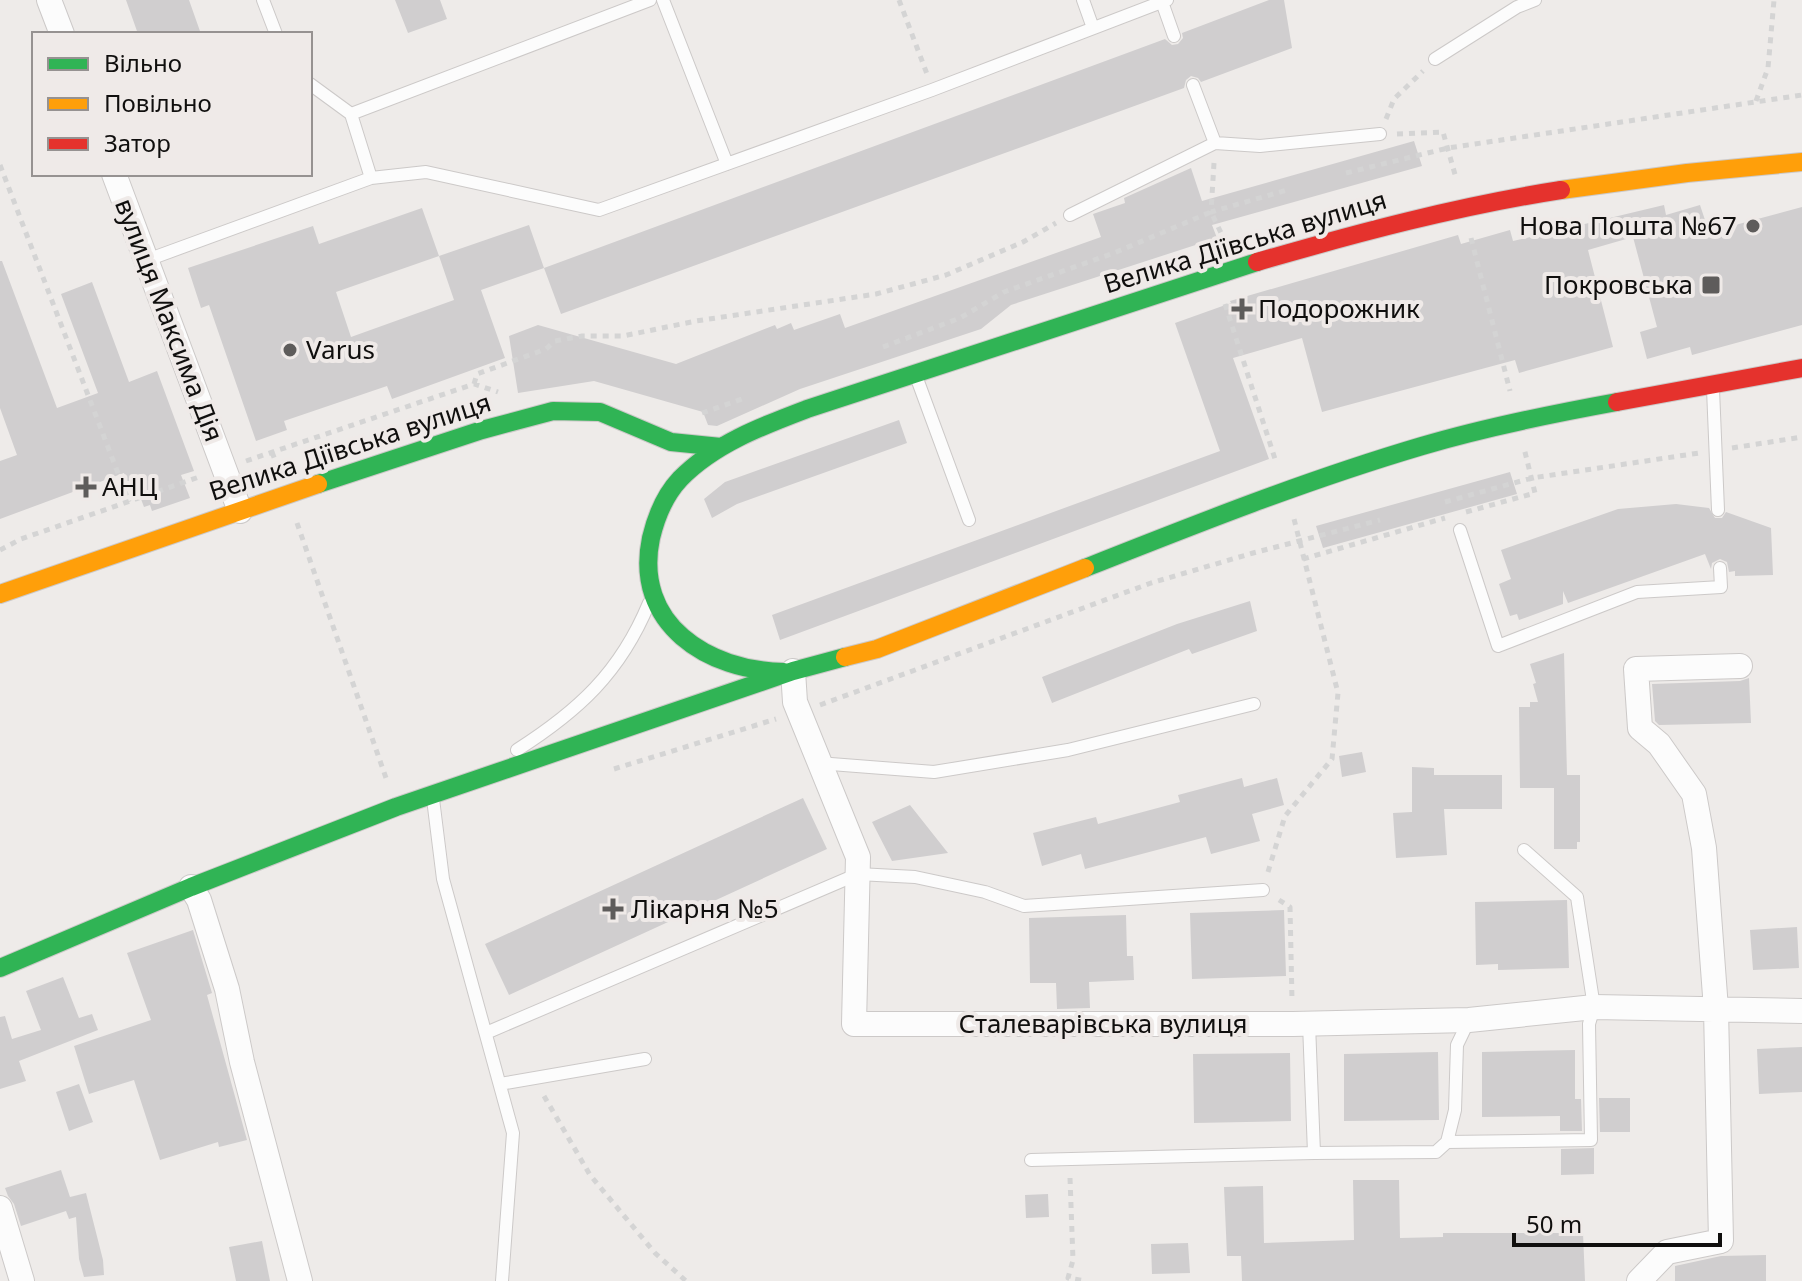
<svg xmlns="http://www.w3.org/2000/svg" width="1802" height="1281" viewBox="0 0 1802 1281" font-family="'Noto Sans',sans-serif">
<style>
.building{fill:#d0cecf;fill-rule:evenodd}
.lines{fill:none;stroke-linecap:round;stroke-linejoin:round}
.lane-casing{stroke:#ccc9c8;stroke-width:14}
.street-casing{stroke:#ccc9c8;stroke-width:26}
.fast-casing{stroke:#ccc9c8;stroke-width:20}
.slow-casing{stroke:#ccc9c8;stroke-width:20}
.jam-casing{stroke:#ccc9c8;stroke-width:20}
.path{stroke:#d4d4d4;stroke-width:5;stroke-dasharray:6 6;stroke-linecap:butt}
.lane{stroke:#fcfcfc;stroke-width:12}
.street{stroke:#fcfcfc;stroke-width:24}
.fast{stroke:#30b455;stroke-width:18}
.slow{stroke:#ff9f0a;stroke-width:18}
.jam{stroke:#e5322d;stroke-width:18}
.poi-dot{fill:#5e5c5b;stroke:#efeae8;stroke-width:3}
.labels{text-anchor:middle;stroke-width:8;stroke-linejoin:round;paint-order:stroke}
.poi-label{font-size:26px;fill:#100f0e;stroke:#efeae8;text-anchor:start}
.street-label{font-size:26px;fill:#100f0e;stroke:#efeae8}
</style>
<rect width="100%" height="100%" fill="#eeebe9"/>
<path class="building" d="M126 0H189L201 34H138Z
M395 0H440L447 19 408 33Z
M1269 0H1284L1292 48 1201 82 1198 78 1191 76 1186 80 1184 88 561 314 544 268 1165 39 1172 45 1178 44 1183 38 1182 33Z
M1414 141 1422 166 1212 225 1217 238 1011 305 981 329 800 389 717 426 708 425 703 412 594 381 518 393 509 336 538 325 676 364 775 325 777 329 791 323 794 330 840 314 845 328 1101 237 1093 214 1125 203 1124 198 1191 168 1202 201Z
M1664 205 1666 215 1700 205 1709 232 1802 207V325L1692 355 1690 347 1647 359 1640 332 1657 327 1633 237 1588 250 1613 347 1519 373 1515 360 1322 412 1302 338 1233 358 1269 459 780 640 772 615 1220 451 1175 323 1231 303 1230 301 1458 235 1461 244 1510 230 1513 241Z
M422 208 439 256 529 225 544 268 481 290 505 358 392 399 387 386 284 421 287 430 256 441 209 305 201 308 188 268 313 226 319 244ZM439 256 454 300 351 337 336 292Z
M0 261H2L57 408 98 393 61 294 92 282 129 382 157 371 194 471 181 475 190 498 152 511 150 505 144 507 138 491 131 494 124 473 0 519V461L17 455 0 408Z
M899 420 907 443 737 504 712 518 704 499 725 482Z
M1510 472 1517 494 1323 548 1316 526Z
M1676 504 1709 508 1715 518H1722L1726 512 1771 528 1773 575 1735 576V571L1729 572 1727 562 1720 559 1712 563 1711 569 1705 554 1568 603 1563 591V604L1519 620 1517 614 1510 616 1499 584 1511 579 1501 550 1618 509Z
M1250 601 1257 631 1192 654 1189 649 1052 703 1042 677 1177 624Z
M1564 653 1567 775H1580V842H1577V849H1554V788H1520L1519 707H1530V702H1538L1533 684 1536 683 1530 664Z
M1749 678 1751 723 1659 725 1655 721 1652 684 1740 681Z
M1362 752 1366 772 1342 777 1339 756Z
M1412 767 1434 768V775H1502V809H1444L1447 855 1396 858 1393 813 1412 812Z
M1242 778 1244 787 1277 778 1284 805 1252 814 1260 841 1211 854 1206 837 1085 869 1081 854 1042 866 1033 833 1096 817 1098 824 1180 802 1178 795Z
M803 798 827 849 509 995 485 944Z
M910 805 948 853 892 861 872 822Z
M1567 900 1569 968 1498 970V964L1476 965 1475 902Z
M1284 910 1286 976 1192 979 1190 913Z
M1126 915 1127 956H1133L1134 980 1089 982 1090 1008 1057 1009 1056 983H1030L1029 918Z
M1797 927 1799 968 1753 970 1750 930Z
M193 930 212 993 207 995 247 1140 219 1147 218 1142 160 1160 134 1080 89 1094 74 1046 151 1020 127 953Z
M63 977 79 1018 92 1014 98 1030 19 1061 26 1081 0 1089V1017L5 1016 12 1039 41 1030 26 991Z
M1802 1047V1092L1759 1094 1757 1049Z
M1575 1050V1099H1581L1582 1131H1560V1116L1482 1117V1052Z
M1438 1052 1439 1120 1344 1121V1054Z
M1290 1053 1291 1121 1194 1123 1193 1054Z
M79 1084 93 1122 69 1131 56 1092Z
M1599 1098H1630V1132H1600Z
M1594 1148V1174L1561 1175V1149Z
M61 1170 70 1197 86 1193 103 1260 104 1275 84 1277 79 1259 76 1217 69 1219 66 1211 21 1226 14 1204 8 1196 5 1188Z
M1353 1180H1399L1400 1238 1443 1237V1233H1583L1585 1281H1242L1241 1256H1227L1224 1187 1263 1186 1264 1243 1354 1240Z
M1048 1194 1049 1217 1026 1218 1025 1195Z
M262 1241 270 1281H236L229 1247Z
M1188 1243 1190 1273 1152 1274 1151 1244Z
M1766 1255V1281H1675V1266L1721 1256Z"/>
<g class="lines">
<defs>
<path id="lane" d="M263 0 276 34
M663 0 727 164
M1083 0 1093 28
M1162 2 1174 36
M1435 59 1517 7 1535 0
M310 84 351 114 650 0
M1193 85 1215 143 1260 146 1380 134
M351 114 371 178
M1070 215 1215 143
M147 260 371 178 426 172 599 210 932 90 1167 0
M916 376 969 520
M1713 389 1718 510
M1460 530 1498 646 1637 592 1721 587 1720 568
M517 750C578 711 620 673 649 603
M818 763 934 772 1068 750 1254 704
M433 799 443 879 513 1133 502 1281
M1309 1024 1314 1153 1436 1152 1447 1142 1591 1140 1589 1024 1594 1007 1577 897 1524 850
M486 1033 858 874 915 877 985 892 1024 906 1263 890
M500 1084 645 1059
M1447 1142 1455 1110 1457 1045 1469 1020
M1031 1160 1314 1153"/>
<path id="street" d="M49 0 62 34
M114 174 240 511
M793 671 795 702 858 857 854 1024H1293L1469 1020 1594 1007 1802 1011
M191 887 199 900 227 989 242 1062 300 1281
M0 1208 22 1281
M1639 1281 1667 1252 1721 1241 1716 1009 1704 848 1694 794 1659 744 1640 728 1636 669 1740 666"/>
<path id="fast" d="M318 484 482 430 553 411 600 412 671 442 721 447
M1085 568C1196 524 1307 480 1422 446 1486 427 1551 414 1617 402
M784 672C708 671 633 624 651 538 656 517 665 495 680 479 714 444 762 426 807 409L1257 262
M0 968 191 887 396 807 793 671 845 657"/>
<path id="slow" d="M1561 190 1687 173 1802 162
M0 594 318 484
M845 657 877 649 1085 568"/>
<path id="jam" d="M1257 262C1357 233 1458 206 1561 190
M1617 402 1802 368"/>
</defs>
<use href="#lane" class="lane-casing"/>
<use href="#street" class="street-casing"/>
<use href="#fast" class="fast-casing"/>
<use href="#slow" class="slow-casing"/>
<use href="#jam" class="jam-casing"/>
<path class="path" d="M899 0 927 74
M1756 101 1768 68 1774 0
M1386 119 1394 99 1423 71
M1397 134 1443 132 1456 178
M1214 163 1211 212 1287 190
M0 165 129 502
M1346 173 1448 148 1802 95
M1471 238 1510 391
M1225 304 1276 462
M883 347 960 318 1004 292 1114 253 1211 212 1223 237
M474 384 477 374 546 349 555 341 582 336H623L696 321 876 294 946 275 1023 242 1056 223
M702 413 742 399
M1732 448 1802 437
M272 452 278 468
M246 461 474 384 498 392
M1445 502 1532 478 1699 453
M1466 512 1535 493 1524 448
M297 523 386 778
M0 550 21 539 202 476
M1303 559 1445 518
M820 705 1151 583 1253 553 1380 520
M614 769 776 719
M1268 872 1285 816 1332 759 1338 693 1294 519
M1279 900 1290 907 1292 1000
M544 1096 590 1175 655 1253 686 1281
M1070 1178 1073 1260 1068 1278 1086 1281"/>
<use href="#lane" class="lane"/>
<use href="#street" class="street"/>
<use href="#fast" class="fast"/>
<use href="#slow" class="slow"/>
<use href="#jam" class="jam"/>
</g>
<g class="poi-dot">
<circle cx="1753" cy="226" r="8"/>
<rect x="1701" y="275" width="20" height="20" rx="4"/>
<path d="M1238 297h8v8h8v8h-8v8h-8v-8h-8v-8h8z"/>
<circle cx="290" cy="350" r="8"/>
<path d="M82 475h8v8h8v8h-8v8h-8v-8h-8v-8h8z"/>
<path d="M609 897h8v8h8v8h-8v8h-8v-8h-8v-8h8z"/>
</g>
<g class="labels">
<g class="poi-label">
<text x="1737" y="235" text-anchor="end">Нова Пошта №67</text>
<text x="1693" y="294" text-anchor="end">Покровська</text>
<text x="1258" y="318">Подорожник</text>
<text x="306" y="359">Varus</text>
<text x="102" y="496">АНЦ</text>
<text x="631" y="918">Лікарня №5</text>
</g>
<g class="street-label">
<text transform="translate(1245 242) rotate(-17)" y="9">Велика Діївська вулиця</text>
<text transform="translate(169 320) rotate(69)" y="9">вулиця Максима Дія</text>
<text transform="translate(350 447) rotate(-18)" y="9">Велика Діївська вулиця</text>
<text x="1103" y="1033">Сталеварівська вулиця</text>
</g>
</g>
<rect x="32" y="32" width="280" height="144" fill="#efeae8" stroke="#969291" stroke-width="2"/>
<rect x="48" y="58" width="40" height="12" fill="#30b455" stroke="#969291" stroke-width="2"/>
<text x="104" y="72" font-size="24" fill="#100f0e">Вільно</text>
<rect x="48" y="98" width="40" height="12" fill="#ff9f0a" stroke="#969291" stroke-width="2"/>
<text x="104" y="112" font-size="24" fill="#100f0e">Повільно</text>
<rect x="48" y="138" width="40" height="12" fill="#e5322d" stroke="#969291" stroke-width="2"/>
<text x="104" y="152" font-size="24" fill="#100f0e">Затор</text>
<path d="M1514 1233v12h206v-12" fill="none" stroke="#100f0e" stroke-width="4"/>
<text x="1526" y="1233" font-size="24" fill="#100f0e" stroke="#efeae8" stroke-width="6" paint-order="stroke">50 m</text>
</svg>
